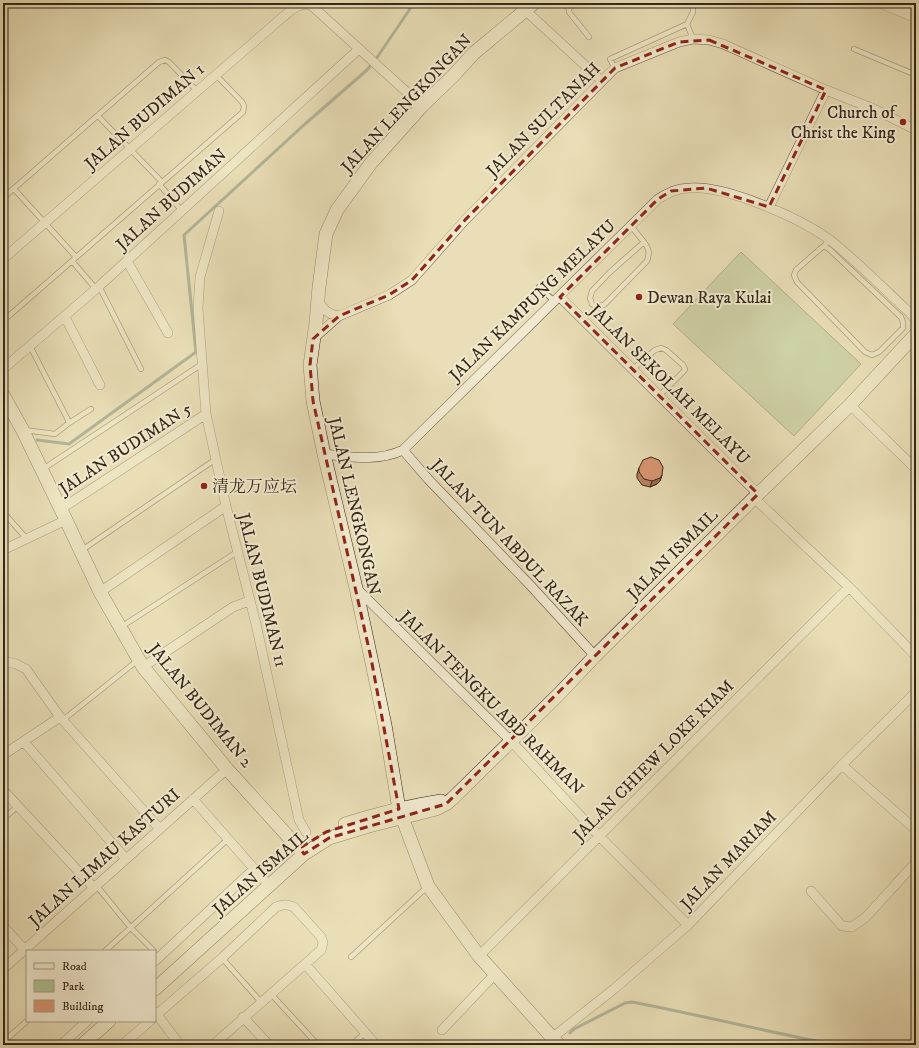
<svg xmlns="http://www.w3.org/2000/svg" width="919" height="1048" viewBox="0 0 919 1048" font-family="'IM FELL DW Pica','Noto Serif SC',serif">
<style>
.green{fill:#afc294;stroke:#727456}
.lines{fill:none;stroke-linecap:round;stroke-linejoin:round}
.stream{stroke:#708076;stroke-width:3}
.lane-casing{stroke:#625540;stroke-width:6}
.street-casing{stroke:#625540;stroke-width:10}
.secondary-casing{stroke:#352718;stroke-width:14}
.lane{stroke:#f1ead0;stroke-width:4.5}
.street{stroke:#f1ead0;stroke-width:9}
.secondary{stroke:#f1ead0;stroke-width:13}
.wall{fill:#bb8162;stroke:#352718}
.shaded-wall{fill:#986950;stroke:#352718}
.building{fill:#d99672;stroke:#352718}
.marked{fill:none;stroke:#8f2418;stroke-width:3;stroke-dasharray:8 5;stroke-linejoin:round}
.poi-dot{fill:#8f2418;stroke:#f1ead0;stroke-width:1.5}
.labels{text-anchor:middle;stroke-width:4;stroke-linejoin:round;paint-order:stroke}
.street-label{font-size:17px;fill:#352718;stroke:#f1ead0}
.poi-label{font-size:17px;fill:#352718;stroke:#f1ead0;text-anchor:start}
</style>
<rect width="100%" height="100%" fill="#e9deb7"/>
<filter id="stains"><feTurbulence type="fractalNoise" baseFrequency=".005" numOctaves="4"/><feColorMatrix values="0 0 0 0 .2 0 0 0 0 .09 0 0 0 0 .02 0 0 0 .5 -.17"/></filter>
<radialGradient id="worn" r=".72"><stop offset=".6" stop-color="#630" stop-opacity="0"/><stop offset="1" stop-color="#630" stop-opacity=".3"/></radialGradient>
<path class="green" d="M741 252 861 364 794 436 673 324Z"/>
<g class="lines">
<path class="stream" d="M37 440 69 444 196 352 184 235 305 124 367 70 376 59 414 3
M570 1033 574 1029 625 1003 632 1002C700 1015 768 1032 836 1045"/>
<defs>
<path id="lane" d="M562 3 569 8
M577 3 569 8V12L589 37
M687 24 693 39
M854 49 916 75
M615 68 610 59 687 24 693 12V3
M98 116 162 182
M159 184 182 211
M14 189 76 257
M3 198 159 62 165 60 169 62 197 91
M631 226 644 242C649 249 650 252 647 261L604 305 595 306 592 304 590 298 592 291 609 273 644 242
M824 246 829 249 901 317 903 322V328L879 352 872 355 865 352 797 282 794 275 796 270 820 249 824 246 829 240
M72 261 96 289
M99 286 141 369
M539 287 554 301
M3 321 243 112 244 106 242 102 216 75
M30 346 67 418 69 423
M633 369 655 350 661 348 666 350 683 365 685 369 683 372 659 396
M24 430 55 434 69 423 91 409
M43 469 202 364
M3 512 26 538
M82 550 216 459
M121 627 237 552
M63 720 138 660
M3 819 18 806
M96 885 131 928 154 951
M105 951 228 839
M351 957 427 887
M222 958 261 1002
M271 994 318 1045
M3 1042 27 1021
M351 1045 365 1033"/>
<path id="street" d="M304 4 311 5 422 106
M882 4 916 18
M525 10 602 81
M908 14 911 3
M769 207 826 90
M219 211 200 277 198 308 206 414 226 506 256 624 299 820 306 832
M3 259 291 10 298 6 309 3
M127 261 168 333
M560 297 758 494
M318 300C323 310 328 314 339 316L389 295 412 280 465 220 602 81 615 68 679 42 693 39 709 40 723 44 826 90 874 109 916 130
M65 317 100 385
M313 339 339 316
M3 369 96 289 359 49
M850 405 916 469
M403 450 428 479 530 585 595 656
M324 454C351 457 378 462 403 450L658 199C668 193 677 188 689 188 726 185 800 218 830 240 858 262 883 288 909 312L916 320
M754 498 849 587 916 656
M61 509 206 414
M3 550 66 520
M356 588 511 741 599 836 688 925
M100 592 226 506
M3 661 16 664 26 669 60 717 159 828
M143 667 233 607 249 601
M24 742 126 859
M3 755 60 717
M842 765 916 830
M3 790 94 888
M193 799 264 880
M811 891 842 926 852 927 866 917 916 862
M3 926 24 949
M479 956 849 587
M155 961 254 869
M305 964 376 1045
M3 969 227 769
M155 1012 180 1045
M155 1016 222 958 276 907C283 904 287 904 294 907L321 937 323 943 321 950 213 1045
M243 1017 269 1045
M442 1030 495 974
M552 1038 614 989 688 925 842 765 916 692
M61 1045 87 1021
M122 1045 150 1021"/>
<path id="secondary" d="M534 3 474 53 453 76 422 106 371 163 337 210 326 234 319 287 316 323 310 365 313 401 324 454 356 588 371 658 385 725 399 809 428 886 479 956 559 1045
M3 395 22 429 66 520 100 592 143 667 227 769 304 854
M345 824C377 814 408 806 441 801
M155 989 304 854 329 838 369 826 436 809 446 804 452 799 559 694 595 656 754 498 850 405 916 334
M82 1045 109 1021"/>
</defs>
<use href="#lane" class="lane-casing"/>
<use href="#street" class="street-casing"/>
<use href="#secondary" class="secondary-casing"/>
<use href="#lane" class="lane"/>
<use href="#street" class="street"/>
<use href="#secondary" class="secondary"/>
</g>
<path class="wall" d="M639 468 662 475 660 481 657 484 650 487 642 485 637 478V474Z"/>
<path class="shaded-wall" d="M662 475 660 481 657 484 650 487 652 481Z"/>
<path class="building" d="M651 457 659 460 663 467 662 475 660 478 652 481 644 479 639 472V468L643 460Z"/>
<path d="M0 0H919V1048H0ZM709 40 826 90 769 207 706 188 671 191 658 199 560 297 758 494 446 804 329 838 304 854 300 848 326 832 399 809 371 658 313 401 310 365 313 339 339 316 389 295 412 280 465 220 615 68 679 42Z" fill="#e9deb7" fill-opacity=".55" fill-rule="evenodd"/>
<path class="marked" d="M709 40 826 90 769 207 706 188 671 191 658 199 560 297 758 494 446 804 329 838 304 854 300 848 326 832 399 809 371 658 313 401 310 365 313 339 339 316 389 295 412 280 465 220 615 68 679 42Z"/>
<g class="poi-dot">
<circle cx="903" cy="122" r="4"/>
<circle cx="639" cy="297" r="4"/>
<circle cx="204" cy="486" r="4"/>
</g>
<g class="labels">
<g class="street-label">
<text transform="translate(406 103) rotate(-47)" y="6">JALAN LENGKONGAN</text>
<text transform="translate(144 116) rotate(-41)" y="6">JALAN BUDIMAN 1</text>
<text transform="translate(543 119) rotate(-45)" y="6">JALAN SULTANAH</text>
<text transform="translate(171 199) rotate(-42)" y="6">JALAN BUDIMAN</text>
<text transform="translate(532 300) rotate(-44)" y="6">JALAN KAMPUNG MELAYU</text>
<text transform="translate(670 384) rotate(45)" y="6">JALAN SEKOLAH MELAYU</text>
<text transform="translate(125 448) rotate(-33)" y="6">JALAN BUDIMAN 5</text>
<text transform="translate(355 506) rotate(77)" y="6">JALAN LENGKONGAN</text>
<text transform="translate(510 542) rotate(47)" y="6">JALAN TUN ABDUL RAZAK</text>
<text transform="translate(672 554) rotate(-45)" y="6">JALAN ISMAIL</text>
<text transform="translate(263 590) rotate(76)" y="6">JALAN BUDIMAN 11</text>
<text transform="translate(492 702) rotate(45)" y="6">JALAN TENGKU ABD RAHMAN</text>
<text transform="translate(201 705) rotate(51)" y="6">JALAN BUDIMAN 2</text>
<text transform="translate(653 760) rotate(-45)" y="6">JALAN CHIEW LOKE KIAM</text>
<text transform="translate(104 857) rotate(-42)" y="6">JALAN LIMAU KASTURI</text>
<text transform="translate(728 860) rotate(-46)" y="6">JALAN MARIAM</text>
<text transform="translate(260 872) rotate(-41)" y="6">JALAN ISMAIL</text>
</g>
<g class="poi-label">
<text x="895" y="118" text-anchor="end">Church of<tspan x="895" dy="20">Christ the King</tspan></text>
<text x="647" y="303">Dewan Raya Kulai</text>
<text x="212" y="492">清龙万应坛</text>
</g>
</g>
<rect width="919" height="1048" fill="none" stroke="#e9deb7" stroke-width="16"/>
<rect x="4" y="4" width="911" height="1040" fill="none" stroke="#352718" stroke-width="2"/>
<rect x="8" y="8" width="903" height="1032" fill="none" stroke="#352718"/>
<rect x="26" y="950" width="130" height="72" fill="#f1ead0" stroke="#a69c86"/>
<rect x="34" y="963" width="20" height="6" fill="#f1ead0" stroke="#a69c86"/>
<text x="62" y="970" font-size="12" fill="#352718">Road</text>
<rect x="34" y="980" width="20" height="12" fill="#afc294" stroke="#a69c86"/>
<text x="62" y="990" font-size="12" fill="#352718">Park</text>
<rect x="34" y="1000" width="20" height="12" fill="#d99672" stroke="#a69c86"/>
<text x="62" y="1010" font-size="12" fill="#352718">Building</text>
<rect width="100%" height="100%" filter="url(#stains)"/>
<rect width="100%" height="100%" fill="url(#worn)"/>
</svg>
